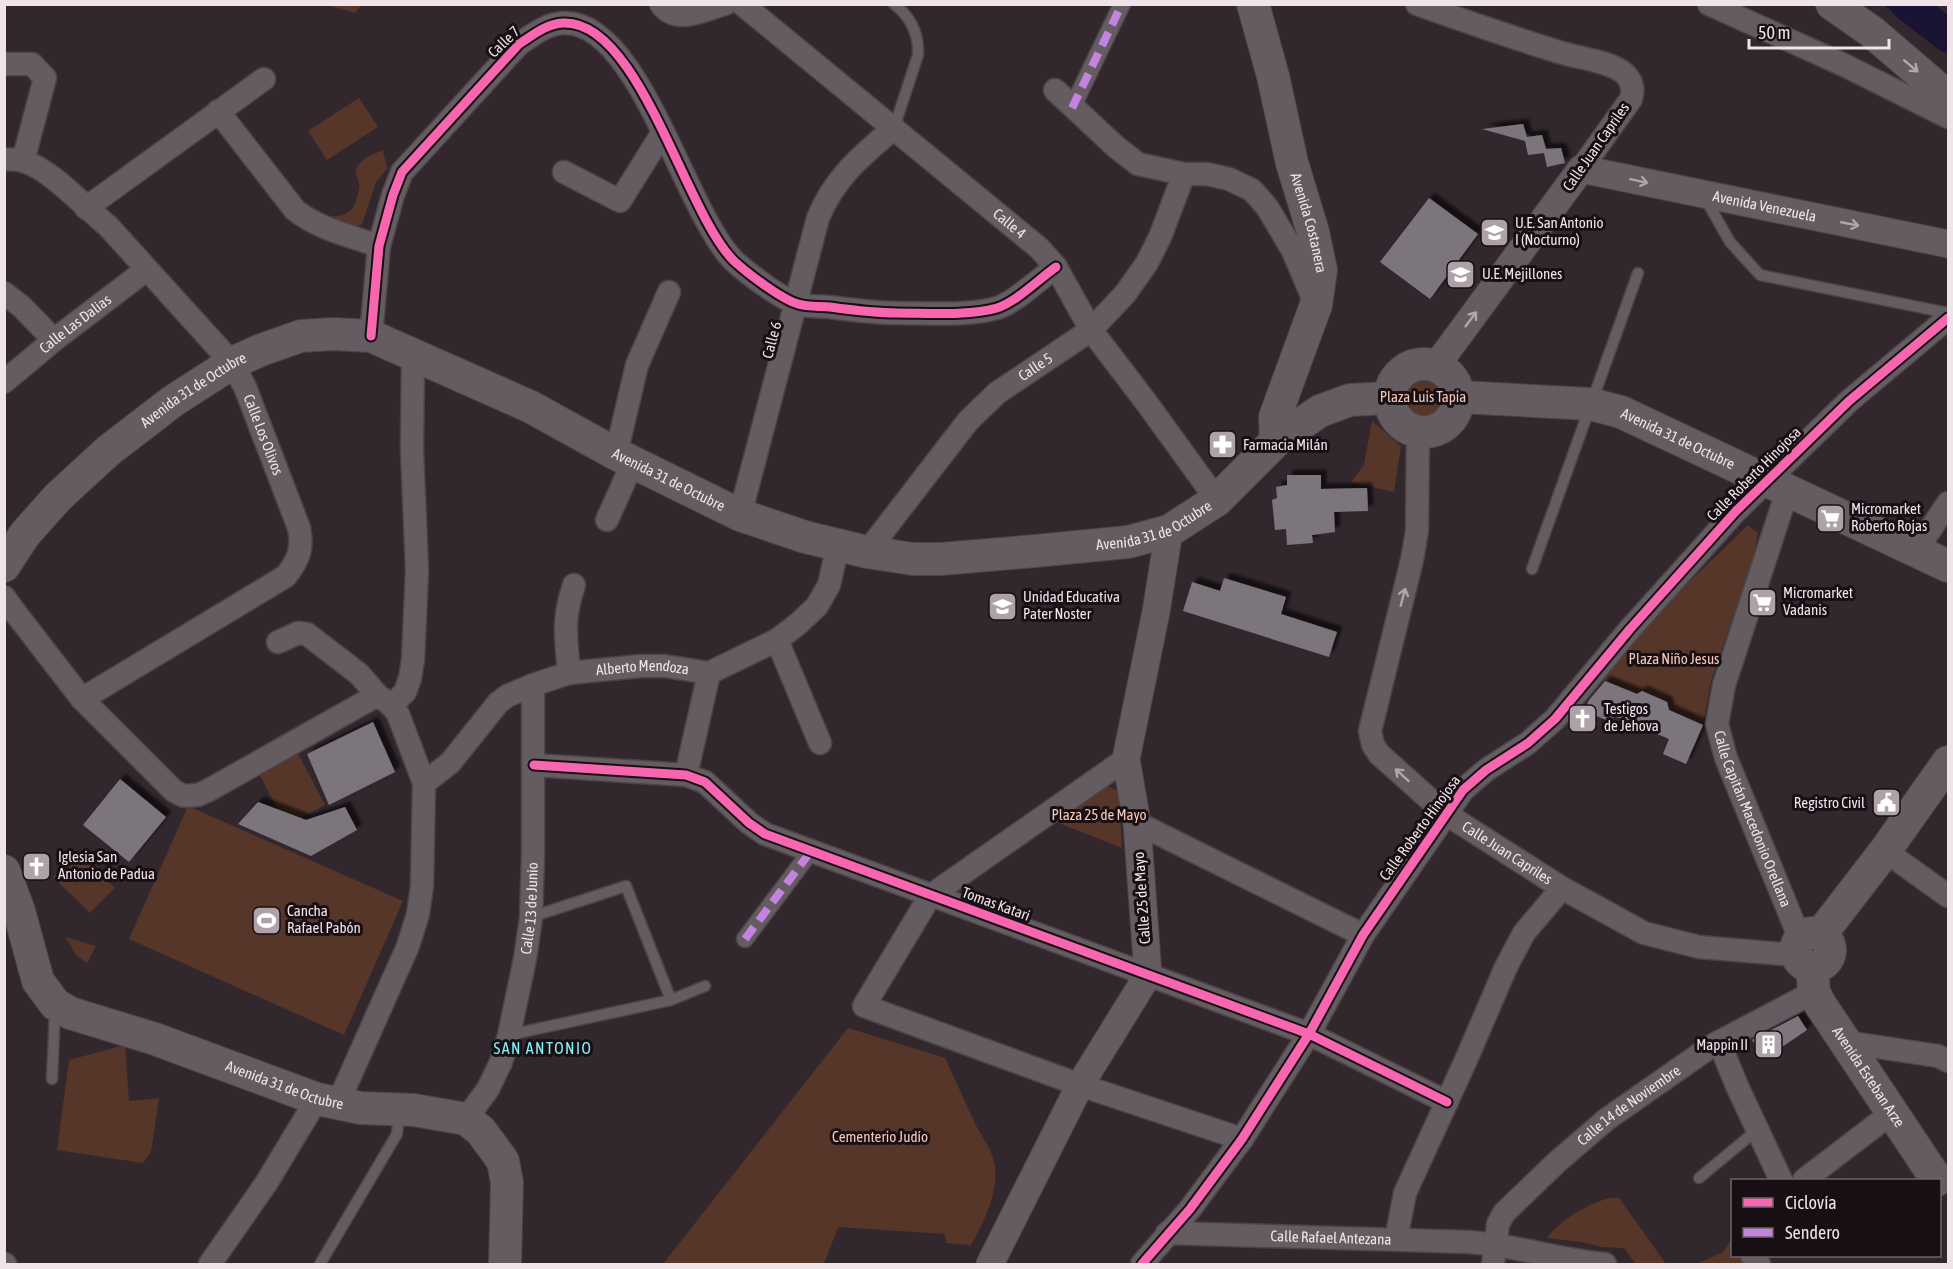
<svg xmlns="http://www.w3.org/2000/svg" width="1953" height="1269" viewBox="0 0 1953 1269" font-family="'Asap Condensed',sans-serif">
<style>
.green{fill:#57362a}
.water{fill:#191334}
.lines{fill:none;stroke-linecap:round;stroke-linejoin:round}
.river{stroke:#191334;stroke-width:33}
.building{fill:#7d757c;filter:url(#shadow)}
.service-casing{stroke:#4c4348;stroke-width:13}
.pedestrian-casing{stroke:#4c4348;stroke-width:19}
.minor-casing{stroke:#4c4348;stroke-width:25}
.tertiary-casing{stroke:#4c4348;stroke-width:29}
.secondary-casing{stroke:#4c4348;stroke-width:34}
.service{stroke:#645c60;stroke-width:10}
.pedestrian{stroke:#645c60;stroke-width:16}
.minor{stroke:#645c60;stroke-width:22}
.tertiary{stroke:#645c60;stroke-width:27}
.secondary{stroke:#645c60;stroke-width:32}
.quiet{stroke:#c483df;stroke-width:8;stroke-dasharray:15 8;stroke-linecap:butt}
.cycleway-casing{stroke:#180f14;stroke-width:13}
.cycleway{stroke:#f766af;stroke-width:9}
.oneway{stroke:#b1a6ac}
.labels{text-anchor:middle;stroke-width:6;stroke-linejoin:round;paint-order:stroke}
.street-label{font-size:15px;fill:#f0e3ea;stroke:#180f14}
.poi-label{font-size:15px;fill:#f0e3ea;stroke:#180f14;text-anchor:start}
.park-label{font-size:15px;fill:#f7c9b7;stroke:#180f14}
.neighbourhood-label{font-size:16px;letter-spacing:1.5px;fill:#85f1f8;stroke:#180f14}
</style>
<defs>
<filter id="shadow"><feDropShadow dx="5.5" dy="-5.5" stdDeviation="1.5" flood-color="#0009"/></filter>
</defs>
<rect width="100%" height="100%" fill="#32272d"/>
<path class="green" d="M327 5 360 4 361 5 355 13Z
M359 98 378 127 327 160 308 131Z
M383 150 387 169 376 182 362 224 356 226 310 213C329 217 352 222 357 197 358 193 360 187 359 183 358 178 354 174 356 169 361 158 374 154 383 150Z
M1402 397a21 21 0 1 1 42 0a21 21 0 1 1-42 0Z
M1372 421 1401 446 1394 492 1351 482 1364 465Z
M1748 525 1758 533 1754 556 1711 681 1703 725 1669 710 1666 702 1643 691 1637 694 1598 678 1688 583Z
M294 746 325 805 286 826 255 766Z
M1103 784 1119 791 1122 848 1051 820Z
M188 806 403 901 344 1035 129 939Z
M78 852 115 888 90 913 53 877Z
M65 937 96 946 87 963 77 956Z
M848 1028 945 1058C955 1079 964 1100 974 1121 979 1133 989 1145 993 1158 1002 1184 985 1222 971 1245L946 1243 945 1234 838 1227 824 1264H663Z
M125 1045 129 1101 159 1098 151 1152 143 1163 57 1150 69 1060Z
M1608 1198H1619L1666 1264H1636L1624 1248 1602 1247 1581 1242 1547 1238C1562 1218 1585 1206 1608 1198Z
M1732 1238V1256H1748L1756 1264H1697L1723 1252Z"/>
<path class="water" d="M1884 5H1907L1948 36V54Z"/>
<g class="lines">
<path class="river" d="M1907 4 1948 36"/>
</g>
<path class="building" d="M1523 124 1527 137 1542 135 1546 149 1561 148 1565 163 1547 167 1544 153 1528 155 1525 141 1482 129Z
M1429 198 1478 234 1430 299 1380 262Z
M1287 475H1321V489L1367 488 1368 511 1334 512 1335 532 1312 535 1313 543 1287 545 1286 529 1275 530 1272 500 1277 498 1276 487 1287 485Z
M1224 578 1286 597 1281 614 1337 632 1329 657 1183 611 1192 582 1220 591Z
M1605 681 1637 694 1642 691 1667 702 1669 710 1703 725 1686 764 1663 754 1669 739 1614 716 1611 722 1584 711 1589 700Z
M373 722 395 772 329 805 307 754Z
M120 779 166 817 129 862 83 825Z
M258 802 306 820 345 807 357 830 311 856 238 824Z
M1798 1016 1807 1030 1764 1059 1752 1040Z"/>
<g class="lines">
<defs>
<path id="service" d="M894 4C911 17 919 34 918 55L894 128
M1705 198 1730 242 1760 275 1948 313
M1532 569 1638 273
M531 917 626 886 671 1000
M509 1035 671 1000 705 986
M52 1079 55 1008
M1699 1178 1757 1130
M320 1264 397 1134 399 1111"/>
<path id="pedestrian" d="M1072 108 1122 4
M745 939 811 851"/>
<g id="minor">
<path d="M661 4C676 26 706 9 725 4"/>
<path id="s1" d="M742 4 1039 248 1056 267 1091 330 1146 402 1217 500"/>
<path d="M1417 4C1464 21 1511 37 1559 52 1577 58 1611 61 1625 74 1632 81 1634 89 1631 99L1581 169"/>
<path d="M1709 4 1844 65 1948 117"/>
<path d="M4 64H32L45 78 23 161"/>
<path d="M1055 90 1116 147 1138 164 1184 174H1207L1229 179 1252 190 1267 207 1292 249 1316 305"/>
<path d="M218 111 295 210C319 229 350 236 379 246"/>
<path id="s2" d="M4 159C10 160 18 159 23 161 51 169 84 207 108 226L232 363 245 387 299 528C303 549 299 559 286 576L82 699"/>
<path d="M564 172 620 201 663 132"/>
<path d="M86 208 264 79"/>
<path d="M4 293 21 306 54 340"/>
<path d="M371 336 379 246 393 195 402 172 519 44C533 35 546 24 563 23 639 19 685 213 734 261 747 273 781 299 798 304 808 307 819 306 830 307 852 310 875 313 897 313 926 313 970 316 997 308 1016 302 1039 279 1056 267"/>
<path id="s3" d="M4 382 54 340 146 270"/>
<path id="s4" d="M1418 432 1417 531 1412 560 1370 731 1373 745 1379 754 1446 814 1562 888 1644 933 1699 947 1796 955"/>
<path d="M616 454 637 365 669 292"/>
<path id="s5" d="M1787 492 1724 685 1717 724 1726 758 1800 939"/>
<path d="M740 515 818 218C834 178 862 155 894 128"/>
<path d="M607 520 633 462"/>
<path d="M1916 551 1948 503"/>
<path id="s6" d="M867 552 968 421 997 393 1091 330 1125 294 1147 263 1160 237 1184 174"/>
<path d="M4 597 14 611 82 699 174 791 184 796 198 795 209 790 374 697C385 697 392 705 398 714L424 783 422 886 418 914 408 946 338 1103"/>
<path d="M777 640 820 743"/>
<path d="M278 642 298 633 307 634 359 674 379 697"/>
<path d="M569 673C566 637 562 620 574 585"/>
<path d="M392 705 405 692 410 678 413 660 417 570 412 449 413 356"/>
<path d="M1126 759 930 896 864 1006 1080 1085 1242 1139"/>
<path d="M534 765 686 775 705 782 749 823 765 834 1309 1034 1447 1102"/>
<path d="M686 775 709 673"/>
<path id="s7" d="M424 783 450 763 498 703 507 696 533 685 569 673 641 666H665L709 673 777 640 798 624 817 606 829 585 838 545"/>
<path d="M1137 823 1363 935"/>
<path d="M1885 851 1948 896"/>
<path d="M1719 1042 1737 1086 1781 1180"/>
<path d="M1845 1042 1938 1056 1948 1061"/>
<path id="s8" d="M466 1119 488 1089 501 1062 509 1035 525 959 531 918 533 856V685"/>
<path d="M1804 1180 1893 1112"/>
<path id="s9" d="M1167 1233 1469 1242C1515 1245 1559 1260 1605 1264"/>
<path d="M1396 1239 1405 1193 1466 1060 1506 967 1524 933 1562 888"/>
<path d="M1752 1256 1759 1264"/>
<path d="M4 1264H5"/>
<path d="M210 1264 267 1182 317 1099"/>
<path d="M1142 1264 1190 1209 1242 1139 1309 1034 1363 935 1463 790 1486 770 1528 743 1555 719 1630 629 1736 511 1849 401 1948 318"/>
<path id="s10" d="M1493 1264 1498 1224 1504 1213 1557 1162 1607 1119 1713 1045 1814 992"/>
</g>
<g id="tertiary">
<path id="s11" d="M1436 366 1581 169 1948 244"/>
<path d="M990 1264 1080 1085 1148 975 1137 823 1126 759 1156 612 1169 531"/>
</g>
<g id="secondary">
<path id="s12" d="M1253 4 1273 76 1292 163 1313 232 1321 270 1316 305 1275 417 1276 441"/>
<path d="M1832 4 1872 32 1948 97"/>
<circle cx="1424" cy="398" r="34"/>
<path id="s13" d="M1459 397 1590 404 1621 412 1948 566"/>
<path id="s14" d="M4 566 25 534 58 497 108 451 173 401 232 363 261 350 301 336 333 334 371 336 531 407 616 454 740 515 805 537 867 552 913 559H941L1035 551 1128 542 1169 531 1217 500 1276 441 1320 411 1350 400 1389 398"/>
<path id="s15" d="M4 871 19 911 38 981 55 1004 70 1013 155 1039 317 1099 361 1108 414 1110 466 1119 481 1131 503 1161 507 1183 505 1264"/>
<circle cx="1813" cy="950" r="17"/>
<path d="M1821 934 1885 851 1948 762"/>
<path id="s16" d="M1812 967 1814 992 1820 1004 1937 1180"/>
</g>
</defs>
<use href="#service" class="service-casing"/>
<use href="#pedestrian" class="pedestrian-casing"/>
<use href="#minor" class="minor-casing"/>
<use href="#tertiary" class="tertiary-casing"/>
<use href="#secondary" class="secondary-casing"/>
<use href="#service" class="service"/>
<use href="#pedestrian" class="pedestrian"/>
<use href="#minor" class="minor"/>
<use href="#tertiary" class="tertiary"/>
<use href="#secondary" class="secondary"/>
<path class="quiet" d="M1072 108 1122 4
M745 939 811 851"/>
<defs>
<path id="cycleway" d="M371 336 379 246 393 195 402 172 519 44C533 35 546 24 563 23 639 19 685 213 734 261 747 273 781 299 798 304 808 307 819 306 830 307 852 310 875 313 897 313 926 313 970 316 997 308 1016 302 1039 279 1056 267
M534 765 686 775 705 782 749 823 765 834 1309 1034 1447 1102
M1142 1264 1190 1209 1242 1139 1309 1034 1363 935 1463 790 1486 770 1528 743 1555 719 1630 629 1736 511 1849 401 1948 318"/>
</defs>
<use href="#cycleway" class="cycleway-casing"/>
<use href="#cycleway" class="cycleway"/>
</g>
<defs><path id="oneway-shaft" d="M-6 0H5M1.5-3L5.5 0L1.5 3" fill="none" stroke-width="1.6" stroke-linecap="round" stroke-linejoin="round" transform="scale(1.5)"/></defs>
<g class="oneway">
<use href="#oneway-shaft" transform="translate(1911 66) rotate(40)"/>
<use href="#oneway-shaft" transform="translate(1639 181) rotate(12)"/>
<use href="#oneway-shaft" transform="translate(1850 224) rotate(11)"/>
<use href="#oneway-shaft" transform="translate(1471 319) rotate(-53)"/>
<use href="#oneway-shaft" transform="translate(1403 597) rotate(-75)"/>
<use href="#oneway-shaft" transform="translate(1402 775) rotate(-138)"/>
</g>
<defs>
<symbol id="school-square" viewBox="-11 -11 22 22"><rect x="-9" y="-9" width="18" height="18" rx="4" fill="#aea1a8" stroke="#180f14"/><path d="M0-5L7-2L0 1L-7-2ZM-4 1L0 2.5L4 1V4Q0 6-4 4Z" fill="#fff"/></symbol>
<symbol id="pharmacy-square" viewBox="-11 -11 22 22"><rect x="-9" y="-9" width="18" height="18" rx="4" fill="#aea1a8" stroke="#180f14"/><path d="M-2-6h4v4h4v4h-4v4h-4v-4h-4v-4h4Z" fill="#fff"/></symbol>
<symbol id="supermarket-square" viewBox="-11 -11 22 22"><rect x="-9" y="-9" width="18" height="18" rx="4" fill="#aea1a8" stroke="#180f14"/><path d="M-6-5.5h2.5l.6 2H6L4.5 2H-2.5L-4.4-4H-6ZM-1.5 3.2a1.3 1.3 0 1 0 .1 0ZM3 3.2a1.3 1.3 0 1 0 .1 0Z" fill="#fff"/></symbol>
<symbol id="church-square" viewBox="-11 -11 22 22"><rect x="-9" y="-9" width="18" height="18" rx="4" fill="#aea1a8" stroke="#180f14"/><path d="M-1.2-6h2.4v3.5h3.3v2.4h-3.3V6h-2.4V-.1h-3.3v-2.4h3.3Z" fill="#fff"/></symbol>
<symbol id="civic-square" viewBox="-11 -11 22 22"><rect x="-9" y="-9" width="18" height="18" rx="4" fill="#aea1a8" stroke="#180f14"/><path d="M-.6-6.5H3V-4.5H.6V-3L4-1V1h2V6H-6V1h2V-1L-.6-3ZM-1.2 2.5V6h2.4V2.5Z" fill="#fff"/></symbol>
<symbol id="stadium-square" viewBox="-11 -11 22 22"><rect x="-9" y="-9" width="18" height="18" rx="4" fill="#aea1a8" stroke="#180f14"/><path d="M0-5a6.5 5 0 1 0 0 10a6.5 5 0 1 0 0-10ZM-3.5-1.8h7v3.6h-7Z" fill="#fff"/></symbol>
<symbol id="building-square" viewBox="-11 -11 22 22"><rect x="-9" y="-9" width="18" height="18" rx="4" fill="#aea1a8" stroke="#180f14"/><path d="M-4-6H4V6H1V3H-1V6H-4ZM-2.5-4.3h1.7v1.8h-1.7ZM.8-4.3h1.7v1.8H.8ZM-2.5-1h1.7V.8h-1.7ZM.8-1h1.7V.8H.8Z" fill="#fff"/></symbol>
</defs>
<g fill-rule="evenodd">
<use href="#school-square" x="1478" y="216" width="33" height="33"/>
<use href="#school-square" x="1444" y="258" width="33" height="33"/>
<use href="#pharmacy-square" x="1206" y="428" width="33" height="33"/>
<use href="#supermarket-square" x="1814" y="502" width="33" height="33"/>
<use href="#supermarket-square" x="1746" y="586" width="33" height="33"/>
<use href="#school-square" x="986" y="590" width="33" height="33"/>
<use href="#church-square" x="1566" y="702" width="33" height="33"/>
<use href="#civic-square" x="1870" y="786" width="33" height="33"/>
<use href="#church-square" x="20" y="850" width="33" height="33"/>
<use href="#stadium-square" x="250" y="904" width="33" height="33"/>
<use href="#building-square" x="1752" y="1028" width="33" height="33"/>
</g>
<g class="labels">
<g class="street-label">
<text transform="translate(504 42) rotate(-44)" y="5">Calle 7</text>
<text transform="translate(1596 147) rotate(-55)" y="5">Calle Juan Capriles</text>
<text dy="5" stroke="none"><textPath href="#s11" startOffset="432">Avenida Venezuela</textPath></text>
<text dy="5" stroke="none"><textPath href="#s1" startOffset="346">Calle 4</textPath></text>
<text dy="5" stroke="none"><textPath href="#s12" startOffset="226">Avenida Costanera</textPath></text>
<text dy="5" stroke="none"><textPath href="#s3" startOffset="92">Calle Las Dalias</textPath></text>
<text transform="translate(772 340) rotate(-75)" y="5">Calle 6</text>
<text dy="5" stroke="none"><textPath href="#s6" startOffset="252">Calle 5</textPath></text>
<text dy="5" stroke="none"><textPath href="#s14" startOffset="261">Avenida 31 de Octubre</textPath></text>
<text dy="5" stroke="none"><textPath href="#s2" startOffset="390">Calle Los Olivos</textPath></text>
<text dy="5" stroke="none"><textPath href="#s13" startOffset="226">Avenida 31 de Octubre</textPath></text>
<text transform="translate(1754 474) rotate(-45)" y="5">Calle Roberto Hinojosa</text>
<text dy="5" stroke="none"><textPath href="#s14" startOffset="783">Avenida 31 de Octubre</textPath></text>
<text dy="5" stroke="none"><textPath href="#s14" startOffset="1287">Avenida 31 de Octubre</textPath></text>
<text dy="5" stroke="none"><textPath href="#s7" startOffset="261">Alberto Mendoza</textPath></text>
<text dy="5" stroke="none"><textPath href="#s5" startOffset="344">Calle Capitán Macedonio Orellana</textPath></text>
<text transform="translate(1420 828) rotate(-54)" y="5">Calle Roberto Hinojosa</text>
<text dy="5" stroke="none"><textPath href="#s4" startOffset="492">Calle Juan Capriles</textPath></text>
<text transform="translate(1142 898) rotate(-94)" y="5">Calle 25 de Mayo</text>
<text transform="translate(996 904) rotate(20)" y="5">Tomas Katari</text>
<text dy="5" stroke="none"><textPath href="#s8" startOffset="224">Calle 13 de Junio</textPath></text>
<text dy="5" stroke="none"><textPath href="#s16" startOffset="126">Avenida Esteban Arze</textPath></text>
<text dy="5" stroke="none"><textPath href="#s15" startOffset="388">Avenida 31 de Octubre</textPath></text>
<text dy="5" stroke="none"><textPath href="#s10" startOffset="218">Calle 14 de Noviembre</textPath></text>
<text dy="5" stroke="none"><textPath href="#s9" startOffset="164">Calle Rafael Antezana</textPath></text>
</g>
<g class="poi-label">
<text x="1515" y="228">U.E. San Antonio<tspan x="1515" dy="17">I (Nocturno)</tspan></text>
<text x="1482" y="279">U.E. Mejillones</text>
<text x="1243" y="450">Farmacia Milán</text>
<text x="1851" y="514">Micromarket<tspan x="1851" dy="17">Roberto Rojas</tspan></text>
<text x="1783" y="598">Micromarket<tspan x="1783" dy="17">Vadanis</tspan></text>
<text x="1023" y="602">Unidad Educativa<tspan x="1023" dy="17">Pater Noster</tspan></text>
<text x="1604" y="714">Testigos<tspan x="1604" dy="17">de Jehova</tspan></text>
<text x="1865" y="808" text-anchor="end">Registro Civil</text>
<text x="58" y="862">Iglesia San<tspan x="58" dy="17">Antonio de Padua</tspan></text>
<text x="287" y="916">Cancha<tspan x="287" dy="17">Rafael Pabón</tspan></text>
<text x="1748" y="1050" text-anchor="end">Mappin II</text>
</g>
<g class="park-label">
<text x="1423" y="402">Plaza Luis Tapia</text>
<text x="1674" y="664">Plaza Niño Jesus</text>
<text x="1099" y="820">Plaza 25 de Mayo</text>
<text x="880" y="1142">Cementerio Judío</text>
</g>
<g class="neighbourhood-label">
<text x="543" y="1054">SAN ANTONIO</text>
</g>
</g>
<rect width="1953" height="1269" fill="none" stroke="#f0e3ea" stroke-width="12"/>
<rect x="1731" y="1179" width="210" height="78" fill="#180f14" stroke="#6e646a" stroke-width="1.5"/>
<rect x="1743" y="1198" width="30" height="9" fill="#f766af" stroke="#6e646a" stroke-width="1.5"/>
<text x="1785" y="1209" font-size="18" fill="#f0e3ea">Ciclovía</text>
<rect x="1743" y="1228" width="30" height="9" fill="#c483df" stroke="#6e646a" stroke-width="1.5"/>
<text x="1785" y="1239" font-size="18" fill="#f0e3ea">Sendero</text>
<path d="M1749 39v9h140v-9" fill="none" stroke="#f0e3ea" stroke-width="3"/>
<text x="1758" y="39" font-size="18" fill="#f0e3ea" stroke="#180f14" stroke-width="4.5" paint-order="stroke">50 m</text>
</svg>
